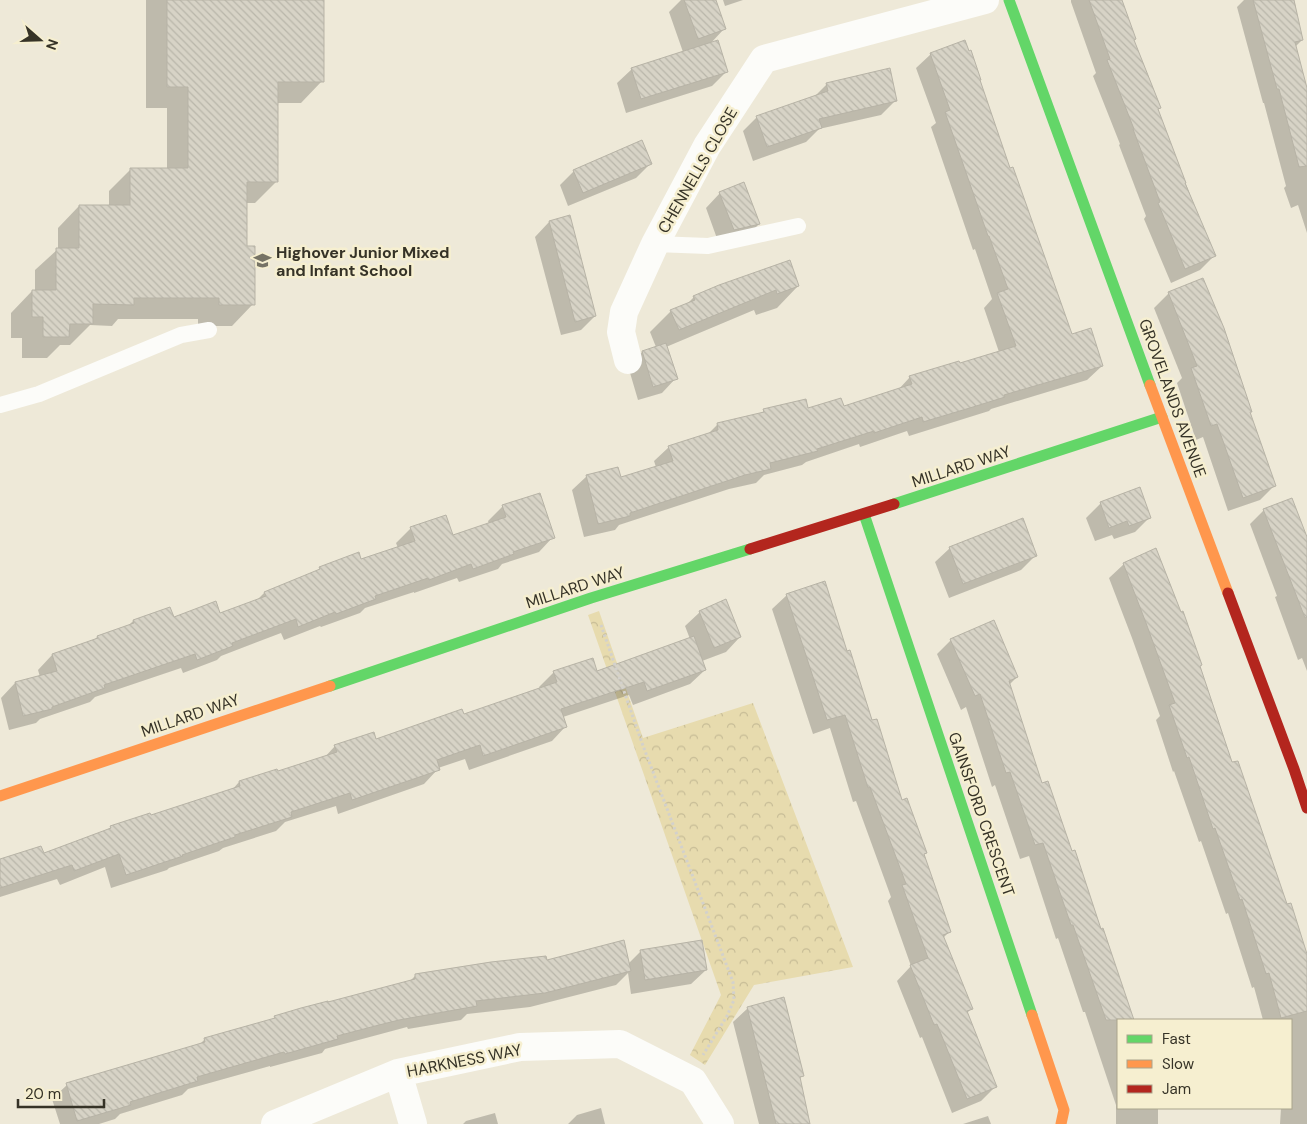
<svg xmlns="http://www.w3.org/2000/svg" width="1307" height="1124" viewBox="0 0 1307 1124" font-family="'DM Sans',sans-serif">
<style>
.park{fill:url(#park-crowns)}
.shadow{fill:#0003}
.building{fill:url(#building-back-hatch);stroke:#b7b3a6}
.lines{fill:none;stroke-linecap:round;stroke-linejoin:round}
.path{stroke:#d3d1cc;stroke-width:3;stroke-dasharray:2.5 2.5;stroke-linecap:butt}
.lane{stroke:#fcfcf9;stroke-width:16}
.street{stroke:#fcfcf9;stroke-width:28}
.fast{stroke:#63d668;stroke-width:11}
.slow{stroke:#ff974d;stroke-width:11}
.jam{stroke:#b3261e;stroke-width:11}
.labels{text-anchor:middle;stroke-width:5;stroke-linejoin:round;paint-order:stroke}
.street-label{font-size:16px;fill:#363327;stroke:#f6efd0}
.poi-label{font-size:16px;font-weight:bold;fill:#363327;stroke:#f6efd0;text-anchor:start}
</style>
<defs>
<pattern id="park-crowns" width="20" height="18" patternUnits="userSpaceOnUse" patternTransform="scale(1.25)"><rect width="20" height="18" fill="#e7dbae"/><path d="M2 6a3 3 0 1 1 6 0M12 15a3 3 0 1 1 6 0" fill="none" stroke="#c7bc96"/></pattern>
<pattern id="building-back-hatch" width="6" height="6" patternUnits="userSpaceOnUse" patternTransform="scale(1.25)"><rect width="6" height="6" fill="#d7d3c6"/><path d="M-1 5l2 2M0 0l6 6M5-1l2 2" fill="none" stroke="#b9b6aa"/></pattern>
</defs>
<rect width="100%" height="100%" fill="#eee9d8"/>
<path class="park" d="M599 611 643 738 753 703 853 967 754 985 705 1065 690 1055 721 995 588 615Z"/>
<path class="shadow" d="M146 0H323L322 81 301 103H277V181L255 203H246L245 248 253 304 232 326H198V319H118L112 326 90 325 70 345H60L47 358H22V338H11V313L32 291H35V270L58 249V228L79 206H109V191L131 169H167V108H146Z
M681 0H714L724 29 710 44 727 71 712 86 626 113 617 83 632 69 683 52 669 12Z
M723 0H743L725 6Z
M1071 0H1121L1133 40 1159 108 1157 110 1214 256 1200 270 1171 283 1144 219 1146 216 1119 145 1120 144 1093 76 1096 73 1071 2Z
M1244 0H1294L1296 8 1295 10 1302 40 1295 47 1307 92V233L1298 205 1291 208 1284 188 1286 186 1264 103H1263L1237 7Z
M931 54 979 81 1009 170 1071 336 1102 366 1087 380 991 409 989 411 909 436 907 431 860 447 859 444 806 462 802 465 764 475 756 483 729 489 619 525 615 530 584 537 572 490 587 476 620 479 656 467 654 461 669 447 708 434 717 425 760 414 764 411 843 408 898 390 910 377 959 365 999 352 984 308 992 299 975 249 973 250 931 127 936 123 916 68Z
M827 84 896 100 881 115 819 129 806 142 753 161 743 131 757 117 813 98Z
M651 163 636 178 568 206 560 185 574 171Z
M720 193 759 224 745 238 719 244 706 208Z
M549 222 595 316 581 330 561 335 535 237Z
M1202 279 1274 486 1260 500 1228 511 1203 437 1196 440 1177 383 1182 378 1154 308 1168 294Z
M798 286 777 308 756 315 754 310 666 347 676 378 662 393 638 400 628 366 642 352 656 347 650 332 671 311 686 305 694 297Z
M539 495 553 537 539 552 502 564 498 569 459 582 457 578 414 593V592L365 608 360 613 321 627 320 626 284 640 281 633 221 656 217 660 183 673 181 668 95 697 90 702 40 719 36 723 9 730 1 698 15 683 40 677 38 670 52 655 93 641 97 637 128 626 133 621 170 609 173 619 220 615 255 602 264 593 315 573 320 568 361 560 398 548 396 543 411 528 452 537 489 524 488 521 502 507Z
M1101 503 1150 517 1135 532 1114 539 1112 535 1095 541 1086 518Z
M1264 510 1307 540V671L1302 658 1298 660 1275 597 1277 596 1250 524Z
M950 548 1036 555 1021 570 949 598 935 562Z
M1124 564 1199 666 1232 764 1307 958V1124H1280L1281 1108H1291V1020H1263L1254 987 1252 988 1228 913 1226 914 1201 841 1199 842 1174 771 1173 772 1156 720 1160 716 1132 638 1109 578Z
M787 595 847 652 902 802 926 853 923 855 950 931 943 938 972 1008 966 1014 995 1087 981 1101 952 1113 922 1037 920 1038 897 981 911 966 888 901 891 897 856 801 853 802 830 728 813 734 772 609Z
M700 612 740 637 726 652 702 661 705 670 690 684 633 705 629 695 563 717 566 726 552 741 469 770 465 759 438 768V769L424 784 338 814 336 806 285 822 276 831 223 848 219 851 169 868 167 870 111 888 105 867 60 885 57 879 0 897V860L43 855 107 830 111 827 150 817 232 790 239 782 277 773 324 758 335 746 376 741 463 716 540 689 539 687 554 672 596 673 690 639 685 626Z
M951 640 1017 677 1009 685 1041 784 1071 853 1100 930H1102L1133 1020H1118V1108H1158V1124H1116V1105L1085 1012H1083L1058 938 1056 939 1029 856 1020 859 995 785 992 787 966 707 961 710 937 654Z
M641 951 706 970 691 984 631 994 628 973 616 985 530 1007 467 1014 461 1020 408 1029 407 1027 325 1049 322 1053 270 1067V1066L188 1089 182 1095 120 1114 115 1119 99 1124H60L52 1099 67 1085 199 1045 205 1039 272 1020 275 1017 409 982 415 976 545 961 628 964Z
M748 1008 803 1075 799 1079 809 1124H759L733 1022Z
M601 1108 605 1124H568L577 1115Z
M495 1113 498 1124H463L466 1121Z
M988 1116 991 1124H963Z"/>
<path class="building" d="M167 0H324V82H278V182H247V246H255V305H219V298H134V305L93 304V324H70L69 337H43V317H32V290H56V248H79V205H130V168H188V87H167Z
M684 0H716L726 29 698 39Z
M1089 0H1122L1136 39 1134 40 1161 108 1158 109 1186 183H1185L1216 256 1185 269 1158 203 1160 202 1133 129H1134L1107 60 1110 59Z
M1253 0H1294L1303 40 1295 42 1307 88V166L1299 167 1279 89H1277Z
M718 40 728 72 641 99 631 68Z
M965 40 969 51 971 50 981 80H980L1010 168 1013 167 1072 334 1091 328 1103 366 1004 395 1005 397 973 407 923 422 922 417 874 433V431L817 449 818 451 770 463 771 469 745 475 630 513V516L598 524 586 475 618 467 621 477 673 461 668 446 718 430 717 423 764 412 763 409 806 399 808 408 841 398 844 406 912 384 909 376 959 361 960 363 1016 346 997 293 1008 289 989 236H988L945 112 950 110 930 53Z
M890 68 897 101 819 119 822 128 767 147 756 116 828 91 826 83Z
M642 140 652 164 583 193 573 170Z
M744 182 760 224 734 230 719 192Z
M570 215 596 316 575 322 549 221Z
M790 260 799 286 777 294 776 290 679 330 670 310 695 300 693 296 719 285Z
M1203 278 1224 328 1252 412H1250L1276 486 1243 498 1217 424 1211 426 1191 368 1197 366 1168 292Z
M666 343 678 379 653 387 642 351Z
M1140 487 1151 518 1129 526 1127 521 1109 528 1100 502Z
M540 493 555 538 513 552 514 554 473 569 471 564 429 580 428 578 375 596 376 599 336 614 335 612 298 627 296 619 232 643 233 646 197 660 195 654 104 685 105 688 52 707V709L23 716 15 682 57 671 52 654 98 638 97 636 134 623 133 620 170 607 174 617 216 601 220 613 266 596 264 592 320 569 319 567 359 552 361 559 415 541 410 527 446 515 453 535 506 517 502 505Z
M1292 498 1307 537V617L1305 618 1263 509Z
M1023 518 1037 556 963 584 949 547Z
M1156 548 1181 612 1183 611 1202 665 1200 666 1232 762 1238 761 1287 904 1291 903 1307 954V1011L1281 1018 1269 973 1266 974 1242 899 1240 900 1215 828 1213 829 1189 757 1187 758 1169 705 1175 703 1146 623 1123 563Z
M825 581 847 651 850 650 872 720 877 719 902 800 907 798 927 853 924 854 951 932 943 935 973 1009 967 1011 997 1087 967 1099 937 1024 934 1025 910 965 928 958 902 885 906 884 870 787 868 788 845 715 827 720 786 594Z
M726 599 741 637 714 648 699 611Z
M994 620 1018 677 1009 681 1042 783 1048 781 1072 851 1075 850 1101 929 1103 928 1134 1020H1106L1073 925H1071L1043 843 1035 845 1010 772 1006 773 980 694 975 696 950 639Z
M694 636 706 670 647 691 644 682 561 709 567 727 483 756 480 745 437 760 440 770 352 800 350 793 291 812 292 817 235 835V837L182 855 183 856 126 875 119 854 74 871 72 865 0 888V859L41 846 44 853 111 828 110 826 150 813 151 815 240 786 239 781 277 769 278 771 337 752 334 745 374 732 376 739 462 709 464 714 557 682 553 671 593 658 597 671Z
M624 940 631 971 545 993 476 1001 477 1006 399 1020 379 1025 337 1036 338 1039 285 1054 284 1052 197 1077 198 1081 130 1102 131 1105 77 1121 66 1083 205 1042 204 1038 275 1018 274 1016 301 1008 328 1001V1002L415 979V974L491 962 546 956 547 960Z
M702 940 707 970 645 980 640 950Z
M784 997 804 1076 800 1077 810 1124H776L747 1007Z"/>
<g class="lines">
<path class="path" d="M601 625 642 743 733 982 734 1000 727 1016 703 1055"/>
<path class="lane" d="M655 244 708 246 798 226
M0 405 39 394 181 335 209 330"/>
<path class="street" d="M628 360 621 332 624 312 655 244 707 146 764 59 985 0
M398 1073 413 1124
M275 1124 398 1073 520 1047 620 1044 693 1081 720 1124"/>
<path class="fast" d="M1009 0 1150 385
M894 504 1162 417
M864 514 1032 1015
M330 686 591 598 750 549"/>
<path class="slow" d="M1150 385 1228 593
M0 796 330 686
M1032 1015 1064 1110 1061 1124"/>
<path class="jam" d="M750 549 894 504
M1228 593 1294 769 1307 808"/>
</g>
<defs>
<symbol id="school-bare" viewBox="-9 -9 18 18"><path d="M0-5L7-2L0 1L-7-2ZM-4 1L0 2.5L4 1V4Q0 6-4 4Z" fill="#767365" stroke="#f6efd0" stroke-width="2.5" paint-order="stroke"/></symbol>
</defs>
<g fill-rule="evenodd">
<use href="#school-bare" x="250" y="248" width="25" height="25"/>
</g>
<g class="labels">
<g class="street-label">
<text transform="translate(697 170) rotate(-60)" y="6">CHENNELLS CLOSE</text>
<text transform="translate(1173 398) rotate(70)" y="6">GROVELANDS AVENUE</text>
<text transform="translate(961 466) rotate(-18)" y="6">MILLARD WAY</text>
<text transform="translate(575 587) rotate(-18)" y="6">MILLARD WAY</text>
<text transform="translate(190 715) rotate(-19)" y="6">MILLARD WAY</text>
<text transform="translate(982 814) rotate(71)" y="6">GAINSFORD CRESCENT</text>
<text transform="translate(464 1060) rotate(-11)" y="6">HARKNESS WAY</text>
</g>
<g class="poi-label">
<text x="276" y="258">Highover Junior Mixed<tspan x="276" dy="18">and Infant School</tspan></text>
</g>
</g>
<rect x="1117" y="1019" width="175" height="90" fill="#f6efd0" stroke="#a9a48c"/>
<rect x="1127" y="1035" width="25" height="8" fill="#63d668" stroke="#a9a48c"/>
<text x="1162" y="1044" font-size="15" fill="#363327">Fast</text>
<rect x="1127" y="1060" width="25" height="8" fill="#ff974d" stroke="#a9a48c"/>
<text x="1162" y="1069" font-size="15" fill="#363327">Slow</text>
<rect x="1127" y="1085" width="25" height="8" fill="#b3261e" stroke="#a9a48c"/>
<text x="1162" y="1094" font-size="15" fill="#363327">Jam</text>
<g transform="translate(40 40) rotate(110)" stroke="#f6efd0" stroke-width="4" paint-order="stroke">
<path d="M0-4L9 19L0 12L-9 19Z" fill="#363327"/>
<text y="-8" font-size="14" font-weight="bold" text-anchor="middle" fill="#363327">N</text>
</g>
<path d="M18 1099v8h86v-8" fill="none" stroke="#363327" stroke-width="2.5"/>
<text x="25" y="1099" font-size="15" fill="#363327" stroke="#f6efd0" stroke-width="4" paint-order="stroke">20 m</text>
</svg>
